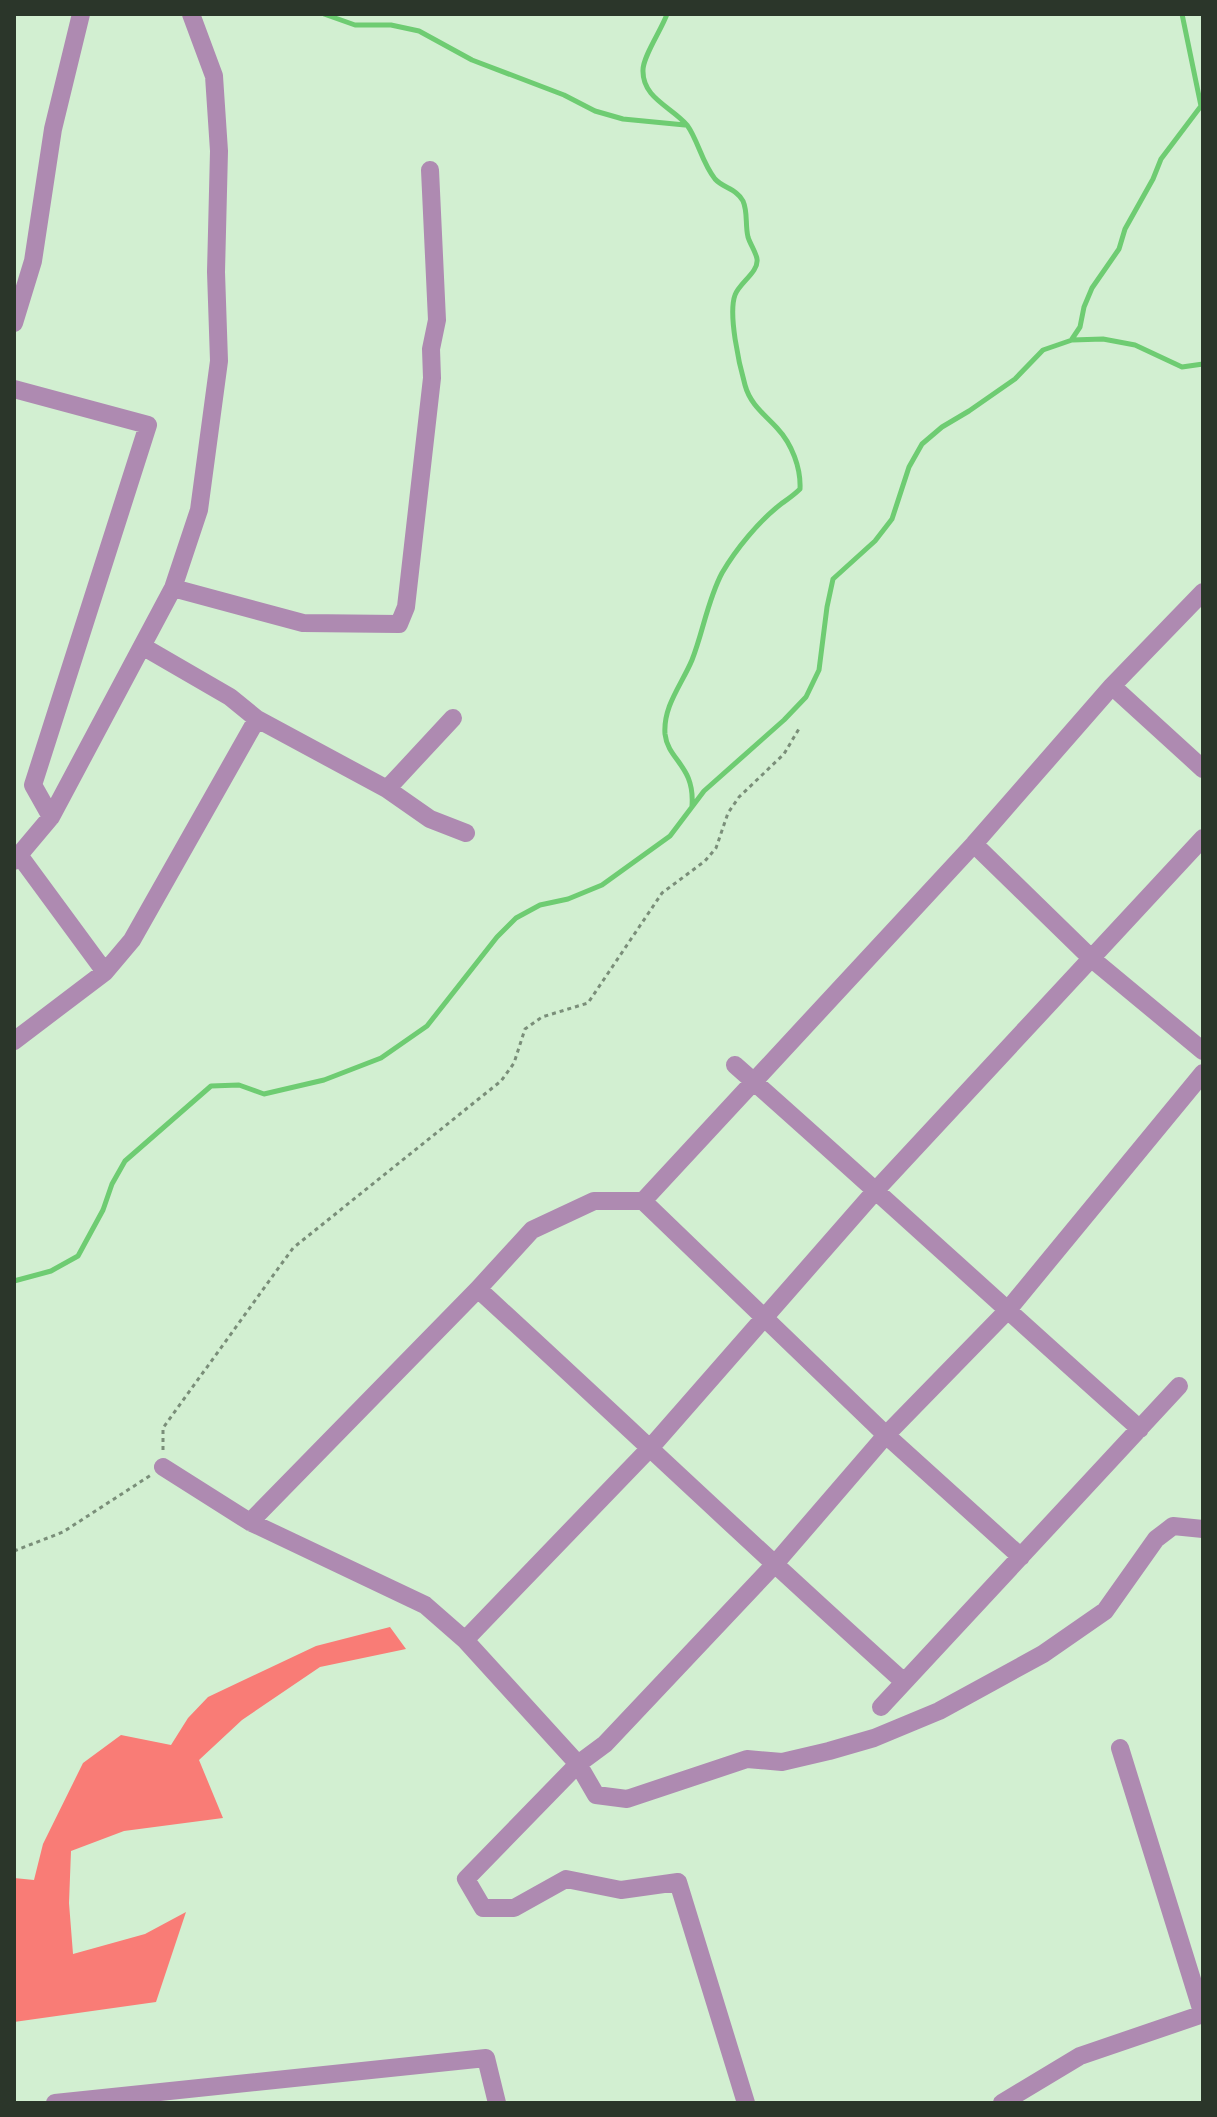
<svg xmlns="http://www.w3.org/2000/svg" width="1217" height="2117" viewBox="0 0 1217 2117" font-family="'Fira Sans',sans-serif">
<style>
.forest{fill:#f97c76}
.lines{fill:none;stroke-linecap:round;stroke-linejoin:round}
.stream{stroke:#6ecc72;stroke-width:5}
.path{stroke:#7a8e79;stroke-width:3;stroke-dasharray:4 4;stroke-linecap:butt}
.street{stroke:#ae8ab1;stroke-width:18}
</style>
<rect width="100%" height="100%" fill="#d2efd1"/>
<path class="forest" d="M390 1627 406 1649 320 1667 242 1720 199 1760 223 1818 124 1831 71 1851 69 1903 73 1954 145 1934 186 1912 156 2002 14 2022V1878L34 1880 43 1844 83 1763 121 1735 171 1745 188 1718 208 1697 316 1646Z"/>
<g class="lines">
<path class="stream" d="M324 14 355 25H391L419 31 472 60 564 95 595 111 623 119 685 125
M667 14C662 29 643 56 643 70 642 98 672 107 687 125 698 140 702 163 715 179 723 188 737 189 743 201 748 212 745 225 748 237 750 244 756 252 757 259 759 272 739 283 735 295 728 314 739 364 745 385 750 404 764 414 777 428 792 444 801 468 800 489 794 495 788 499 781 504 759 521 736 549 722 573 708 599 703 632 692 660 682 684 663 706 665 734 668 761 695 765 692 806
M1072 339 1080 327 1084 307 1092 288 1119 249 1125 229 1153 179 1161 159 1201 106 1182 14
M14 1281 51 1271 78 1256 103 1210 112 1184 125 1161 211 1086 239 1085 264 1094 324 1080 381 1058 427 1026 497 937 516 918 540 905 568 899 602 885 670 836 704 791 784 720 806 697 819 670 827 607 833 579 875 541 892 519 909 467 922 444 942 427 969 411 1015 379 1043 350 1072 340 1103 339 1135 345 1182 367 1203 364"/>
<path class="path" d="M163 1450V1428L293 1248 501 1081 514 1063 525 1029 542 1017 588 1003 662 893 705 861 716 848 728 813 739 797 784 754 800 727
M14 1551 63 1532 151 1475"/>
<path class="street" d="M14 323 33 261 53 129 81 14
M14 389 148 425 33 785 51 817
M173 588 303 623 399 624 406 607 432 378 431 349 437 320 430 170
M142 646 230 697 257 719 387 789 430 819 466 833
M1112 686 1203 769
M387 789 453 718
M974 844 1092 959 1203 1051
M19 855 105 972
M14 861 51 817 173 588 199 510 219 361 216 272 219 151 214 76 191 14
M14 1041 105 972 132 940 257 719
M735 1065C871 1185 1004 1308 1140 1429
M643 1201 974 844 1112 686 1203 592
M478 1289 532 1230 594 1201H643L886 1435 1021 1557
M163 1467 250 1522 425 1605 465 1640 578 1764 596 1795 627 1799 747 1759 782 1762 829 1751 874 1738 939 1711 1043 1654 1105 1611 1156 1539 1173 1526 1203 1529
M250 1522 478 1289C621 1420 760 1553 904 1682
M465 1640 651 1447 877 1189 1203 838
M881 1707 1179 1386
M1120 1748 1203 2015
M55 2103 486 2058 497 2103
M746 2103 678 1882 621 1890 566 1879 514 1908H483L466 1879 578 1764 605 1744 774 1565 886 1435 1007 1311 1203 1073
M1002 2103 1080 2056 1203 2014"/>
</g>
<rect width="1217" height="2117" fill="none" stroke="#2b362a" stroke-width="32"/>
</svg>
